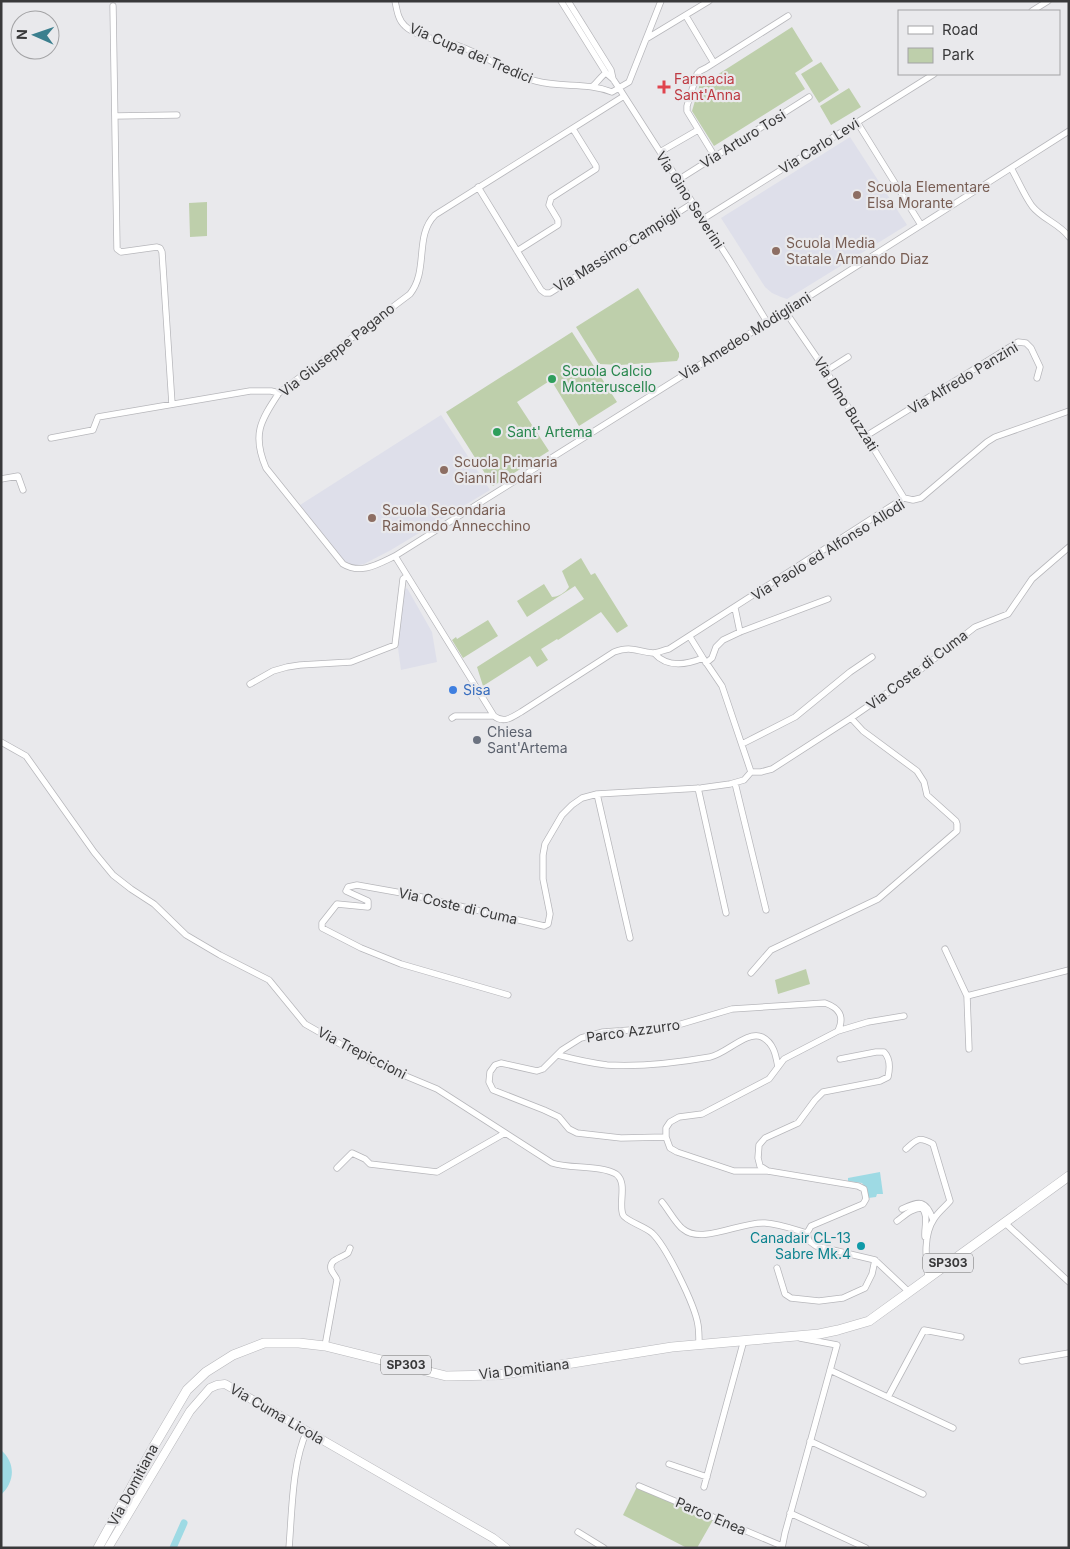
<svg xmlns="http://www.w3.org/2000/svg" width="1070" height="1549" viewBox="0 0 1070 1549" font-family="Inter,sans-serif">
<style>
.built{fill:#dedfea}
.green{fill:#becfab}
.water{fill:#9edae4}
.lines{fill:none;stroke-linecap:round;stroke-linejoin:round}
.canal{stroke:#9edae4;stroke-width:7}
.street-casing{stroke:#b7b7bb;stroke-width:7}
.secondary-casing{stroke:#b7b7bb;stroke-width:9}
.primary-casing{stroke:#b7b7bb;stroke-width:10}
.street{stroke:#fff;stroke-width:5.5}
.secondary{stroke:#fff;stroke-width:8}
.primary{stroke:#fff;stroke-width:9}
.health-dot{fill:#e0444e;stroke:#e9e9ec;stroke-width:2}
.education-dot{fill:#8d6e63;stroke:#e9e9ec;stroke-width:2}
.leisure-dot{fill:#2e9e5b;stroke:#e9e9ec;stroke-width:2}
.shop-dot{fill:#3f7fe0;stroke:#e9e9ec;stroke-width:2}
.worship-dot{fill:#6b7280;stroke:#e9e9ec;stroke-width:2}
.culture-dot{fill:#0f9aa8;stroke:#e9e9ec;stroke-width:2}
.labels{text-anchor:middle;stroke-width:4.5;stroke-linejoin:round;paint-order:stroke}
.shield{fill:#e9e9ec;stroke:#6e6e6f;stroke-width:1}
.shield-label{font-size:12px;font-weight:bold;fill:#39393a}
.street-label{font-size:14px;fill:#39393a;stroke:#e9e9ec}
.health-label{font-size:14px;fill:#be3a42;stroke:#e9e9ec;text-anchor:start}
.education-label{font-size:14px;fill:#785e54;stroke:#e9e9ec;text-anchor:start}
.leisure-label{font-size:14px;fill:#27864d;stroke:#e9e9ec;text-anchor:start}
.shop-label{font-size:14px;fill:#366cbe;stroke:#e9e9ec;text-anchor:start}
.worship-label{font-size:14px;fill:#5b616d;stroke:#e9e9ec;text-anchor:start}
.culture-label{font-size:14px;fill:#0d838f;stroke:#e9e9ec;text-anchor:end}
</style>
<rect width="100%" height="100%" fill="#e9e9ec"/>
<path class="built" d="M850 137 907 225 787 299 781 297 772 293 765 287 721 218Z
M441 415 490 490 391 550 364 564 355 566 345 563 300 505Z
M407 588 432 632 437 662 401 670 398 648 404 590Z"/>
<path class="green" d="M792 27 813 61 795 73 805 89 714 146 692 111 702 77 706 82Z
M821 62 839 90 819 103 801 74Z
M849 88 861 107 831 125 820 106Z
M207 202V236L190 237 189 203Z
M638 288 679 353V357L677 361 620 365 599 364 576 327Z
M572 332 617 402 579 426 551 380 517 402 549 451 493 486 446 412Z
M581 558 591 575 595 573 628 626 617 633 601 612 558 640 557 639 541 649 548 660 537 667 530 656 483 686 477 667 584 599 575 586 527 617 517 601 544 584 552 597C558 597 566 592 569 587L562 571Z
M488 620 498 636 463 658 452 640 456 637 457 639Z
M806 969 810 984 778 994 775 980Z
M637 1487 713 1520 697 1548H687L623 1515Z"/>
<path class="water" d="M880 1172 883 1194H877L876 1197 868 1198V1191L862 1183 848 1181V1178Z
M1 1450C16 1463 15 1482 1 1495Z"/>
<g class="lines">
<path class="canal" d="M173 1548 184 1523"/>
<defs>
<path id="street" d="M395 1C397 10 398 20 405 26 416 37 444 41 459 46 486 55 508 74 536 81 562 88 587 82 612 92L629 82 661 1
M561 1 606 73 613 79 619 88 730 261 767 322
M568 1 611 70 613 79
M113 6 117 249 121 252 157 247 160 248 162 252 172 404
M1032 11 1048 1
M686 16 714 63
M646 39 709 1
M593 86C598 82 601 76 606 73
M624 96 435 215C414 236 429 270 410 294L279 393C260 421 252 435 266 468L343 564C361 575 378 564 395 556L808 297 1069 131
M115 116 177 115
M857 122 921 225
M660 152 698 130
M715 157 687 111V106L697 74 700 71 706 68 788 16
M1011 168C1018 180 1024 195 1032 206 1042 219 1060 224 1069 237
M678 180 809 97
M478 187 541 290 545 293H550L693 203
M703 219 934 74
M517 251 558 225V220L549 205 551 198 596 169V166L573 129
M785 311 826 371 904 498
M826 371 848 357
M866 436 1018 342 1026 343 1031 348 1040 367 1037 378
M51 438 93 430 98 417 250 391H271L279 393
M1 479 18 476 23 490
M395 556 494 716C504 724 512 717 521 712L614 652C632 645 637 652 653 653 658 653 663 650 669 649L904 498 913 500 921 498 987 442 995 437 1069 411
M735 608 740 632
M690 637 703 658 722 686 751 772
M654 653C667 668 686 665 703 658
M706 663 712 658 716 647 723 640 740 632 828 599
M250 684 273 671 287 667 300 665 351 662 395 645 403 579 407 576
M452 718 455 716H494
M1 742 26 756 94 852 113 875 131 889 154 904 186 935 220 955 269 980 305 1024 372 1062 437 1089 552 1163C570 1169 601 1165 616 1174 628 1183 618 1203 623 1215 626 1221 644 1226 652 1233 666 1246 695 1305 698 1325 699 1331 699 1338 699 1344
M742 744 795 717 850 672 872 657
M735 783 766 910
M698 788 726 913
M597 794 630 938
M945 949 967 996 969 1049
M751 973 771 950 878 899 957 831V824L956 821 927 795 924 782 917 771 863 731 851 718
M508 995 401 964 361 948 322 928V923L337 904 368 907V901L346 891 348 887 357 885 413 895 544 926 548 924 550 914 543 879V855L545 844 562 815 572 805 582 798 597 794 701 788 730 784 744 780 751 772H761L772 769 851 718 916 673 975 627 1008 614 1032 579 1069 547
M967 996 1069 970
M838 1031 868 1022 904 1016
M558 1055C573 1059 591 1063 607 1065 641 1067 676 1063 710 1057 726 1054 747 1030 762 1037 774 1043 776 1056 778 1067
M666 1137 621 1138 577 1133 569 1129 559 1117 544 1110 493 1090 489 1082 490 1072 495 1065 501 1063 537 1071 543 1069 562 1050 581 1038 603 1032 671 1027 732 1009 825 1003C839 1008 845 1016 838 1031L784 1059 769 1079 702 1114 679 1117 670 1122 666 1128V1137L670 1148 677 1152 734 1171H768L858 1186 864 1189 866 1199 863 1204 811 1226 807 1233 809 1241 816 1246 875 1260 909 1292
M906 1149C917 1139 919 1136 933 1144L950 1201C945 1207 938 1212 934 1219 923 1235 926 1260 928 1278
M337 1168 352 1153 365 1159 370 1164 437 1172 505 1133
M768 1171 760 1166 758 1158 759 1145 765 1138 798 1123 815 1100 823 1092 880 1081 888 1077C890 1068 890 1058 884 1052H876L840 1059
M662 1202C668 1209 676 1224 683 1229 702 1245 742 1221 765 1223 779 1224 793 1229 807 1233
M902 1209C919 1201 926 1199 933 1220
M897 1221C905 1215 912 1208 922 1208 929 1216 924 1227 925 1237
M1004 1222 1069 1282
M777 1268 785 1294 791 1298 819 1301 843 1298 865 1288 872 1274 875 1260
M325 1346 337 1280C336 1276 332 1273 331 1269 329 1259 342 1258 348 1253L350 1248
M1022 1361 1069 1353
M830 1370 953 1428
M888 1397 924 1330 961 1337
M810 1441 923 1494
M669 1464 707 1477
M639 1486 782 1546
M704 1487 744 1340
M790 1513 866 1548
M578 1532 604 1548
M289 1548C292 1513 292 1462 307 1431
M782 1548 785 1533 837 1345 800 1338"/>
<path id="secondary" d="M108 1548 190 1411 210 1388 217 1385 225 1384 493 1538 506 1548"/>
<path id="primary" d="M98 1548 154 1446 187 1390 206 1372 233 1355 264 1343H299L325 1346 446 1376 498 1375 672 1347 819 1334 838 1330 869 1321 1069 1176"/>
</defs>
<use href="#street" class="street-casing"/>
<use href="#secondary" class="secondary-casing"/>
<use href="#primary" class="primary-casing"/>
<use href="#street" class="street"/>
<use href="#secondary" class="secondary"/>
<use href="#primary" class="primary"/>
</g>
<path class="health-dot" d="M661.5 79.5h5v5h5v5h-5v5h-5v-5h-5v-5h5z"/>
<g class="education-dot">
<circle cx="857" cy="195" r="5"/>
<circle cx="776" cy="251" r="5"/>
<circle cx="444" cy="470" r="5"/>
<circle cx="372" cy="518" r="5"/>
</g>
<g class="leisure-dot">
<circle cx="552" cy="379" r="5"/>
<circle cx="497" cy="432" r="5"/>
</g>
<circle class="shop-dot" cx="453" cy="690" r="5"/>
<circle class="worship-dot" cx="477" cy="740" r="5"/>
<circle class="culture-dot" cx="861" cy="1246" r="5"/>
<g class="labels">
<g class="shield">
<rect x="923" y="1253.5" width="50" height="19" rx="4"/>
<rect x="381" y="1355.5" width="50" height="19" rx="4"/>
</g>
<g class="shield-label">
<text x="948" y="1267">SP303</text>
<text x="406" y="1369">SP303</text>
</g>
<g class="street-label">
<text transform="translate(471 53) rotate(23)" y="5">Via Cupa dei Tredici</text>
<text transform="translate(743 139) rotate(-32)" y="5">Via Arturo Tosi</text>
<text transform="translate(819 146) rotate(-32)" y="5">Via Carlo Levi</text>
<text transform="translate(690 200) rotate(57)" y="5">Via Gino Severini</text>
<text transform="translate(617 250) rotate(-32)" y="5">Via Massimo Campigli</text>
<text transform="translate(745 336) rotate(-32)" y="5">Via Amedeo Modigliani</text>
<text transform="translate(337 350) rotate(-38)" y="5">Via Giuseppe Pagano</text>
<text transform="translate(963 378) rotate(-31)" y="5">Via Alfredo Panzini</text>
<text transform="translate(846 404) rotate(58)" y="5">Via Dino Buzzati</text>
<text transform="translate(828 550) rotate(-32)" y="5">Via Paolo ed Alfonso Allodi</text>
<text transform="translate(917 670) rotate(-37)" y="5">Via Coste di Cuma</text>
<text transform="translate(458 906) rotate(13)" y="5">Via Coste di Cuma</text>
<text transform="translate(633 1031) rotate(-8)" y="5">Parco Azzurro</text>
<text transform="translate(362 1053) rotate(27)" y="5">Via Trepiccioni</text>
<text transform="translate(524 1369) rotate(-7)" y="5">Via Domitiana</text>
<text transform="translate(277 1414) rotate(30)" y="5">Via Cuma Licola</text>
<text transform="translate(133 1485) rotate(-62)" y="5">Via Domitiana</text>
<text transform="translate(711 1516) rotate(23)" y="5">Parco Enea</text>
</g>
<g class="health-label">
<text x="674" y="84">Farmacia<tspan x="674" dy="16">Sant'Anna</tspan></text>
</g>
<g class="education-label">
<text x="867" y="192">Scuola Elementare<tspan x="867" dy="16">Elsa Morante</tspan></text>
<text x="786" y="248">Scuola Media<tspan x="786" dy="16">Statale Armando Diaz</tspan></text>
<text x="454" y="467">Scuola Primaria<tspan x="454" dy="16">Gianni Rodari</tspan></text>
<text x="382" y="515">Scuola Secondaria<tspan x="382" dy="16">Raimondo Annecchino</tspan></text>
</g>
<g class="leisure-label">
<text x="562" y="376">Scuola Calcio<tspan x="562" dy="16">Monteruscello</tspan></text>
<text x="507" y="437">Sant' Artema</text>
</g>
<g class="shop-label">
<text x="463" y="695">Sisa</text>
</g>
<g class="worship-label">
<text x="487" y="737">Chiesa<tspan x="487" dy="16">Sant'Artema</tspan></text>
</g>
<g class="culture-label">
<text x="851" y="1243">Canadair CL-13<tspan x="851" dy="16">Sabre Mk.4</tspan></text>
</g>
</g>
<rect width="1070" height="1549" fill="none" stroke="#39393a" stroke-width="5"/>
<rect x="898" y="10" width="162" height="65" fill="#e9e9ec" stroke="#a3a3a5"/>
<rect x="908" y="26" width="25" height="8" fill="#ffffff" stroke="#a3a3a5"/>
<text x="942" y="35" font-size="15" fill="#39393a">Road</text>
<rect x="908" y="48" width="25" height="15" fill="#becfab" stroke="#a3a3a5"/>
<text x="942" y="60" font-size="15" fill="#39393a">Park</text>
<g transform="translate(35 35) rotate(272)"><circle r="24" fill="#e9e9ec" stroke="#a3a3a5"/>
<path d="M0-4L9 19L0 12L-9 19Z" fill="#3b7f8e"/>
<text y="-8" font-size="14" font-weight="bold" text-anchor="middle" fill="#39393a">N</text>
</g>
</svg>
